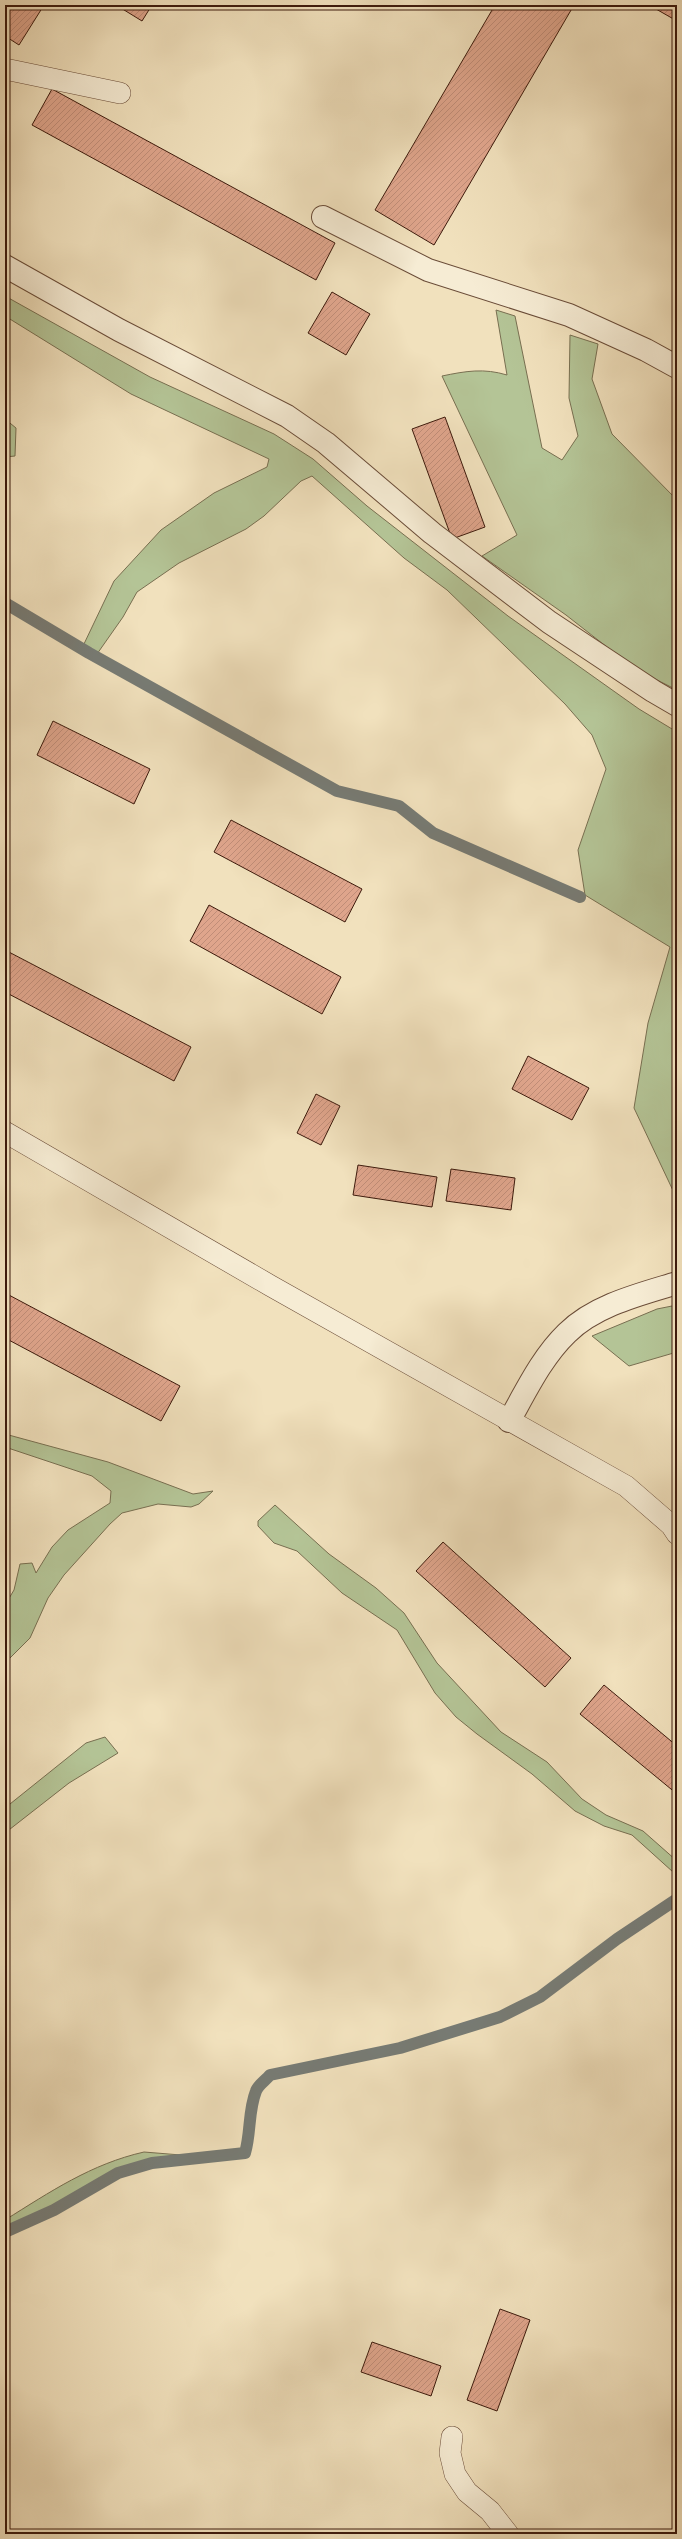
<svg xmlns="http://www.w3.org/2000/svg" width="682" height="2539" viewBox="0 0 682 2539" font-family="'IM FELL Great Primer',serif">
<style>
.grass{fill:#b4c496;stroke:#786f51}
.lines{fill:none;stroke-linecap:round;stroke-linejoin:round}
.stream{stroke:#777b74;stroke-width:12}
.building{fill:url(#building-hatch);stroke:#3d1a0c}
.service-casing{stroke:#6a4c38;stroke-width:22}
.minor-casing{stroke:#6a4c38;stroke-width:24}
.service{stroke:#f6ecd4;stroke-width:21}
.minor{stroke:#f6ecd4;stroke-width:22}
</style>
<defs>
<pattern id="building-hatch" width="6" height="6" patternUnits="userSpaceOnUse"><rect width="6" height="6" fill="#dfa58c"/><path d="M-1 1l2-2M0 6l6-6M5 7l2-2" fill="none" stroke="#c08d78"/></pattern>
</defs>
<rect width="100%" height="100%" fill="#f1e1bd"/>
<filter id="stains"><feTurbulence type="fractalNoise" baseFrequency=".005" numOctaves="4"/><feColorMatrix values="0 0 0 0 .2 0 0 0 0 .09 0 0 0 0 .02 0 0 0 .5 -.17"/></filter>
<radialGradient id="worn" r=".72"><stop offset=".6" stop-color="#630" stop-opacity="0"/><stop offset="1" stop-color="#630" stop-opacity=".3"/></radialGradient>
<path class="grass" d="M5 296 150 377 274 434 313 459 367 506 508 616 639 709 677 732V1199L634 1108 648 1023 670 947 585 895 578 850 606 769 592 735 565 704 447 590 404 558 312 476 301 481 264 516 246 529 179 563 137 592 123 617 97 654 83 646 114 581 161 530 214 493 267 467 269 459 131 394 5 316Z
M496 310 515 316 542 448 562 460 578 436 569 398 570 335 598 344 592 379 612 434 677 500V690L635 669 566 615 482 556 517 535 442 376C466 371 484 368 507 375Z
M5 419 16 428 15 456 5 457Z
M677 1305V1352L629 1366 592 1336 657 1309Z
M5 1434 108 1462 193 1494 213 1491 199 1504 191 1507 158 1504 122 1513 110 1524 64 1575 48 1598 30 1638 5 1663V1605L14 1590 20 1564 32 1563 36 1573 52 1547 68 1530 110 1503 111 1491 92 1476 5 1447Z
M275 1505 329 1554 376 1588 404 1613 437 1663 501 1732 547 1762 582 1799 606 1815 643 1831 677 1861V1895L673 1872 632 1835 604 1826 575 1811 532 1774 477 1734 456 1717 435 1693 397 1630 342 1593 297 1551 274 1543 258 1526V1521Z
M105 1737 118 1753 69 1783 5 1833V1808L86 1743Z
M144 2152 181 2155 118 2170 52 2207 5 2229V2220C50 2192 91 2164 144 2152Z"/>
<g class="lines">
<path class="stream" d="M5 603 89 653 337 791 399 806 433 833 580 897
M5 2232 54 2210 118 2173 152 2163 245 2153C251 2133 248 2111 256 2091 258 2085 266 2080 270 2075L400 2048 500 2017 540 1997 617 1939 677 1899"/>
</g>
<path class="building" d="M5 5H44L19 45 5 36Z
M116 5H152L142 21Z
M495 5H574L434 245 375 210Z
M649 5H677V21Z
M52 89 335 243 316 280 32 125Z
M332 292 370 314 346 355 308 333Z
M445 417 485 527 452 539 412 429Z
M53 721 150 769 134 804 37 755Z
M231 820 362 889 345 922 214 852Z
M209 905 341 977 322 1014 190 941Z
M5 950 191 1047 174 1081 5 992Z
M528 1056 589 1088 572 1120 512 1089Z
M316 1094 340 1106 321 1145 297 1133Z
M358 1165 437 1177 432 1207 353 1195Z
M451 1169 515 1178 511 1210 446 1201Z
M7 1294 180 1386 161 1421 5 1338Z
M443 1542 571 1658 545 1687 416 1571Z
M604 1685 677 1746V1794L580 1714Z
M500 2309 530 2320 497 2411 467 2400Z
M372 2342 441 2366 431 2396 361 2372Z"/>
<g class="lines">
<defs>
<path id="service" d="M5 69 120 93
M5 1132 271 1286 626 1486 671 1525 677 1534
M452 2437 450 2453 455 2474 467 2492 490 2511 508 2534"/>
<path id="minor" d="M323 217 428 270 569 315 646 350 677 367
M5 266 119 330 287 416 326 443 432 533 549 622 653 691 677 705
M509 1421C526 1391 542 1357 567 1333 595 1305 641 1294 677 1283"/>
</defs>
<use href="#service" class="service-casing"/>
<use href="#minor" class="minor-casing"/>
<use href="#service" class="service"/>
<use href="#minor" class="minor"/>
</g>
<rect width="682" height="2539" fill="none" stroke="#f1e1bd" stroke-width="20"/>
<rect x="6" y="6" width="670" height="2527" fill="none" stroke="#3d1a0c" stroke-width="2"/>
<rect x="10" y="10" width="662" height="2519" fill="none" stroke="#3d1a0c"/>
<rect width="100%" height="100%" filter="url(#stains)"/>
<rect width="100%" height="100%" fill="url(#worn)"/>
</svg>
